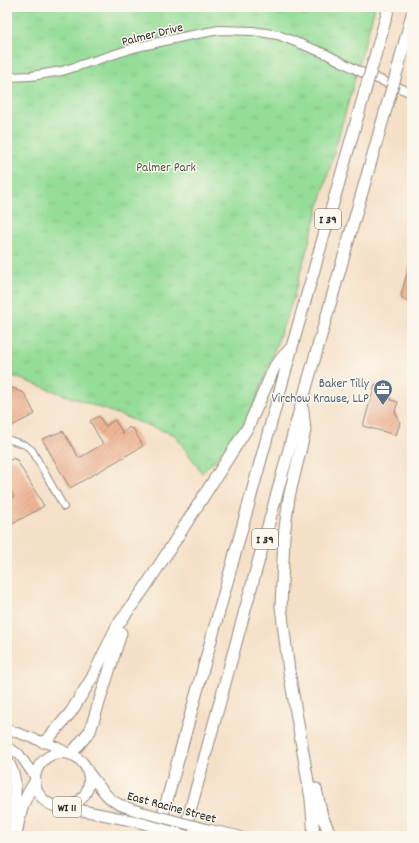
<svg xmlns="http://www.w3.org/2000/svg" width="419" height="843" viewBox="0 0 419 843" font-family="Dekko,sans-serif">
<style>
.grass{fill:url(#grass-tufts);stroke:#608462}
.building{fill:url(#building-hatch)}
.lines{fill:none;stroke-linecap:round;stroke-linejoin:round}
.minor-casing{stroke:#908679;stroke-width:8}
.tertiary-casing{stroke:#908679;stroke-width:10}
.secondary-casing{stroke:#908679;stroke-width:11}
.trunk-casing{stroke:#908679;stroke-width:12}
.motorway-casing{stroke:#908679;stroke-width:13}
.minor{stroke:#fff;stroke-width:6}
.tertiary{stroke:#fff;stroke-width:8}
.secondary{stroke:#fff;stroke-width:9}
.trunk{stroke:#fff;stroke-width:10}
.motorway{stroke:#fff;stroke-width:11}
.trunk-bridge-casing{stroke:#908679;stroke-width:12;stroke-linecap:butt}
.motorway-bridge-casing{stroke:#908679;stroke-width:13;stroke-linecap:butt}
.trunk-bridge{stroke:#fff;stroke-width:10}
.motorway-bridge{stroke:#fff;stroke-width:11}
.labels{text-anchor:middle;stroke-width:3;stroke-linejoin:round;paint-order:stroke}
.shield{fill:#fbf7ec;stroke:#696865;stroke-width:1}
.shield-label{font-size:12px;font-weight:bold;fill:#2b2b2b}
.street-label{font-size:13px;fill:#2b2b2b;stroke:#fbf7ec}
.park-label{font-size:13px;fill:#455846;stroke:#fbf7ec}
.service-label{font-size:13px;fill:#4e5e75;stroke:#fbf7ec;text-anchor:end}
</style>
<defs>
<pattern id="grass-tufts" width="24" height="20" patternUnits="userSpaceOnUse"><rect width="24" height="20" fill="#94dd98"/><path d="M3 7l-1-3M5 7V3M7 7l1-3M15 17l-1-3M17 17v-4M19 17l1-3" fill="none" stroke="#80be83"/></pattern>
<pattern id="building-hatch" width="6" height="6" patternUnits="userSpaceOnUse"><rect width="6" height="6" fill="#efb595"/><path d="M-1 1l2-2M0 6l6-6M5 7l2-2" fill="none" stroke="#cd9c81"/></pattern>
</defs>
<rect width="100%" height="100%" fill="#fbf7ec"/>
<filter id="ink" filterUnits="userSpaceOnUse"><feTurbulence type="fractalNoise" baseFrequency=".025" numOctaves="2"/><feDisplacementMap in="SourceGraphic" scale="8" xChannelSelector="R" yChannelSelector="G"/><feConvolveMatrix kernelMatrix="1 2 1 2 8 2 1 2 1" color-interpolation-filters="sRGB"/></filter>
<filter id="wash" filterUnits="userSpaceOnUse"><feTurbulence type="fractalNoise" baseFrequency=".012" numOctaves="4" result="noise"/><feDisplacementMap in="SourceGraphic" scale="16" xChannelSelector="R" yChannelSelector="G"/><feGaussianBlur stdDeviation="0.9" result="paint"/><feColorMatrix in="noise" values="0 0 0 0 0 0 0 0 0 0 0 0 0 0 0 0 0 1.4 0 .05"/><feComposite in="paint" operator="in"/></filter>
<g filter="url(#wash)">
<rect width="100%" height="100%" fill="#f5e0c7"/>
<path class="grass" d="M7 7H375L293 299 246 428 202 473 175 435 7 374Z"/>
<g id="blocks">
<path class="building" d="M412 262V302L403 299 401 295 410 263Z
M375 384 386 387 391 400 398 402 395 411 400 423 396 435 363 426Z
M7 388 17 389 16 390 24 393 35 414 10 427 7 426Z
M99 416 105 426 115 420 123 434 129 427 131 429 133 428 143 446 70 488 42 439 63 431 79 458 103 444 90 421Z
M14 458 15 460 16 459 44 506 7 527V501L14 497 7 485V462Z"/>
</g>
</g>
<g filter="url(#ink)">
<use href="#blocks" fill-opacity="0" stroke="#908679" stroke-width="1"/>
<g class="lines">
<defs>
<path id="minor" d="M7 439 25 445 32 450 64 507"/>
<path id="tertiary" d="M7 77 31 76 62 71 137 47 187 36 219 30 253 31 278 35 326 54 363 73 412 93"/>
<path id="secondary" d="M7 729 57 747 68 753
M7 747 19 754 35 777"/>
<path id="trunk" d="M35 780a27 27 0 1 1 54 0a27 27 0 1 1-54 0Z
M89 773C107 796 108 803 138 811
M65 807 134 821
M210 830 238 836"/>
<path id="motorway" d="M373 63 389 7
M398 68 412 14
M303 410 305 431 289 497 284 536 281 607 289 671 311 799 314 836
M43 742 49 738 71 712 92 678 117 626 144 589 248 427 275 366 290 349
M71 754 90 731 121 633
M7 761C23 784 11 810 9 836
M316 789 322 816 331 836
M184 833 302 402 388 102
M16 836C19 816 23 799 35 782
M157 836 292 347 365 91"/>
</defs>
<use href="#minor" class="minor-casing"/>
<use href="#tertiary" class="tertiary-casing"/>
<use href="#secondary" class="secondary-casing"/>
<use href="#trunk" class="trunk-casing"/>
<use href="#motorway" class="motorway-casing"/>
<use href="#minor" class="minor"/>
<use href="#tertiary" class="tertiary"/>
<use href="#secondary" class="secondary"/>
<use href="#trunk" class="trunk"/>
<use href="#motorway" class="motorway"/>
<defs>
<path id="trunk-bridge" d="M138 811 210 830
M134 821 188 836"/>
<path id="motorway-bridge" d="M365 91 373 63
M388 102 398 68"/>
</defs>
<use href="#trunk-bridge" class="trunk-bridge-casing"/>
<use href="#motorway-bridge" class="motorway-bridge-casing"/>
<use href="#trunk-bridge" class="trunk-bridge"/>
<use href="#motorway-bridge" class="motorway-bridge"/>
</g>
</g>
<defs>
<symbol id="office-pin" viewBox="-11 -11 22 30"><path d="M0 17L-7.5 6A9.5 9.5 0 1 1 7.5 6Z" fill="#5c6f8a" stroke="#fbf7ec"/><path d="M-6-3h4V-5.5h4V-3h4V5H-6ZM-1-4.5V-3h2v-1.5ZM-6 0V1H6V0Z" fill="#fff"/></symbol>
</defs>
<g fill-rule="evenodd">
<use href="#office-pin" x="372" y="378" width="22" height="30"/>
</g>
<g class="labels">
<g class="shield">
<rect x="315" y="209" width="26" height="20" rx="3"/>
<rect x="252" y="529" width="26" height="20" rx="3"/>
<rect x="53" y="797" width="28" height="20" rx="3"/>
</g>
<g class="shield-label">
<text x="328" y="223">I 39</text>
<text x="265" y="543">I 39</text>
<text x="67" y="811">WI 11</text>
</g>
<g class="street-label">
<text transform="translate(152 33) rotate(-14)" y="5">Palmer Drive</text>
<text transform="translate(172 806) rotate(15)" y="5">East Racine Street</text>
</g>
<g class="park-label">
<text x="166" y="171">Palmer Park</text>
</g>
<g class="service-label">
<text x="369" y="387">Baker Tilly<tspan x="369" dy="15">Virchow Krause, LLP</tspan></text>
</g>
</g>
<rect width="419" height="843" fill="none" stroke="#fbf7ec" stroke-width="24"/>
</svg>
